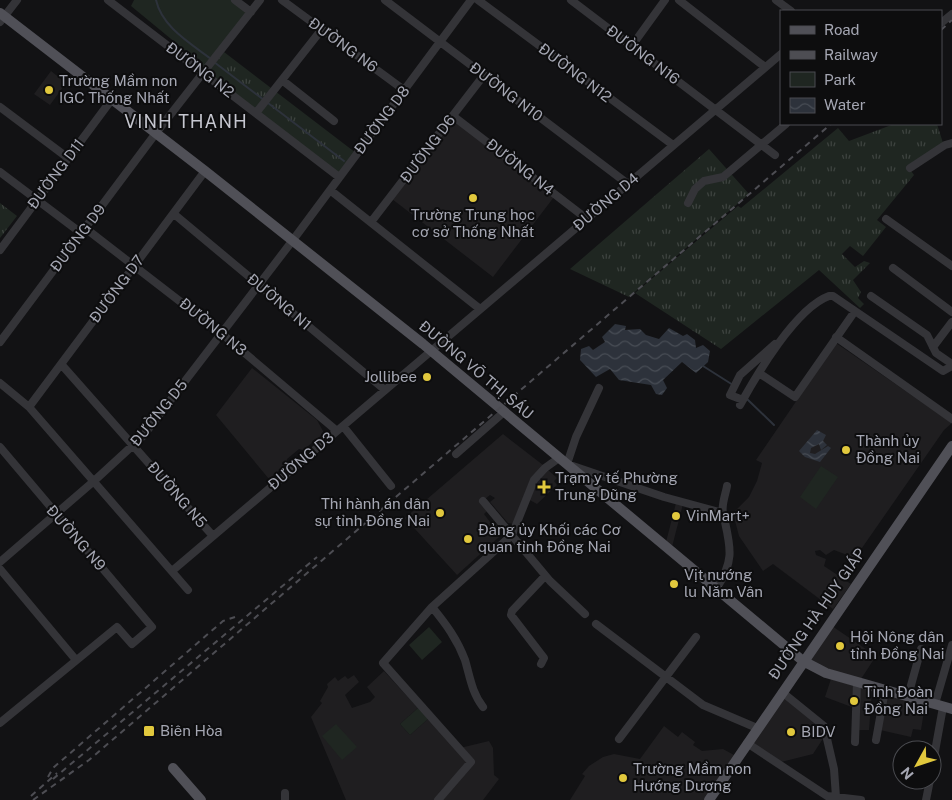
<svg xmlns="http://www.w3.org/2000/svg" width="952" height="800" viewBox="0 0 952 800" font-family="'Public Sans',sans-serif">
<style>
.built{fill:#1f1e20}
.grass{fill:url(#grass-tufts)}
.park{fill:#1f2621}
.water{fill:url(#water-waves)}
.lines{fill:none;stroke-linecap:round;stroke-linejoin:round}
.stream{stroke:#2d323b;stroke-width:2}
.minor{stroke:#343438;stroke-width:8}
.major{stroke:#505057;stroke-width:10}
.rail{stroke:#4d4d53;stroke-width:2;stroke-dasharray:6 5;stroke-linecap:butt}
.poi-dot{fill:#e1c83d;stroke:#0d0d0e;stroke-width:2}
.labels{text-anchor:middle;stroke-width:4;stroke-linejoin:round;paint-order:stroke}
.street-label{font-size:15px;fill:#a5a7b3;stroke:#0d0d0e}
.poi-label{font-size:15px;fill:#a5a7b3;stroke:#0d0d0e;text-anchor:start}
.quarter-label{font-size:18px;letter-spacing:1px;fill:#c5c6cf;stroke:#0d0d0e}
</style>
<defs>
<pattern id="grass-tufts" width="24" height="20" patternUnits="userSpaceOnUse" patternTransform="scale(1.25)"><rect width="24" height="20" fill="#1f2621"/><path d="M3 7l-1-3M5 7V3M7 7l1-3M15 17l-1-3M17 17v-4M19 17l1-3" fill="none" stroke="#3d433f"/></pattern>
<pattern id="water-waves" width="16" height="10" patternUnits="userSpaceOnUse" patternTransform="scale(1.25)"><rect width="16" height="10" fill="#2d323b"/><path d="M0 5q4-4 8 0t8 0" fill="none" stroke="#484d55"/></pattern>
</defs>
<rect width="100%" height="100%" fill="#121214"/>
<path class="built" d="M51 71 66 83 50 105 34 94Z
M454 119 554 197 493 277 392 199Z
M836 343 952 423 944 430 855 558 834 550 826 555 820 550 815 551 816 555 826 559 824 566 851 584 833 609 773 564 763 571 739 536 733 513 749 497 757 481 762 463 756 460Z
M252 368 317 420 323 431V434L303 450 299 449 287 459 286 465 269 479 216 415Z
M503 434 543 465 527 488 514 524 508 523 490 502 495 498 490 495 480 503 487 511 484 514 493 526 496 524 501 529 499 537 457 575 405 518Z
M548 470 557 478 554 481 557 485 537 504 528 499 531 490Z
M676 503 683 504 672 547 666 542Z
M832 626 876 656 861 679 826 669 809 659Z
M384 671 418 708 400 724 410 735 428 719 468 762 435 800H346L311 717 322 703 320 701 328 687 327 684 335 677 338 681 345 676 348 679 354 675 359 682 345 695 352 708 370 702 375 697 367 687Z
M831 679 872 691 869 730H857V709L825 697Z
M886 694 925 705 921 730 913 729 911 737 880 730Z
M783 696 820 726 824 737 813 754 781 762 752 743Z
M664 726 678 737 682 732 695 742 693 745 702 751 723 749 734 755 704 800H570L585 776 582 774 589 766 603 757 614 754 640 759Z
M489 741 493 748 494 775 499 779 483 800H440L472 763 460 748Z"/>
<path class="grass" d="M224 52 356 153 340 174 205 76Z
M894 124H937L943 143 911 171 914 175 877 220 886 227 863 256 850 246 842 254 855 267 864 261 870 263 853 280 861 292 858 298 864 304 860 308 819 270 721 349 635 293 738 206 741 208 838 128 849 141Z
M709 149 749 194 629 297 570 269Z
M0 203 17 216 0 238Z"/>
<path class="park" d="M134 0H231L248 12 205 67 131 6Z
M821 466 838 477 816 509 800 497Z
M429 627 442 642 422 660 409 645Z
M418 708 428 719 410 735 400 724Z
M336 724 357 747 342 760 322 736Z"/>
<path class="water" d="M615 324 626 326 625 330 640 329 646 335 659 339 669 328 683 336 687 334 695 340 696 348 703 345 710 351 708 362 696 373 682 362 663 380 667 388 662 395 656 394 651 385 619 380 610 369 596 377 580 360 581 349 589 346 593 350 605 342 602 337Z
M817 430 826 435 823 441 827 445 821 450 819 444 811 448 810 453 815 454 828 446 831 448 820 462 805 457 799 451Z"/>
<g class="lines">
<path class="stream" d="M156 0C162 27 190 43 211 59
M214 62 264 100
M268 103 344 161
M703 366 733 385
M747 399 774 425"/>
<path class="minor" d="M108 0 339 177
M235 0 251 12
M282 0 404 90
M385 0 628 184
M478 0 673 145
M571 0 775 155
M679 0 765 67
M776 0 791 11
M0 22 17 0
M941 23 952 14
M631 47 665 0
M282 80 334 121
M0 107 68 158
M256 113 322 29
M453 116 587 219
M910 168 945 145 952 143
M0 172 81 233
M330 190 480 309
M688 203 695 189 704 181 723 177 786 124
M174 214 385 390
M886 219 952 266
M371 222 484 75
M85 228 221 333 337 431
M0 250 112 99
M893 268 952 312
M871 296 927 335 936 353 952 364
M836 337 952 419
M0 342 156 133 260 0
M933 347 952 322
M61 364 213 536
M759 373 795 397 855 311
M0 383 29 407 188 590
M599 388 576 437 567 464 664 497 723 513
M743 400 730 395 740 375 775 344
M740 405C757 374 796 308 829 296H833L943 371 952 366
M29 407 205 171
M343 426 391 486
M0 447 152 627 132 644 117 627 0 723
M456 454 504 412
M483 501 550 581 585 614
M0 562 94 481 143 436 293 240 471 0
M0 569 76 660
M172 571 781 54
M716 589C736 559 730 546 723 513 721 505 726 493 727 486
M432 607C446 624 457 639 465 660 470 677 472 693 483 707
M596 624 703 705 757 728
M541 664 544 658 511 615 512 611 545 576
M782 692 824 726 834 769 836 797
M908 696 921 649
M935 704 952 645
M619 739 696 637
M876 740 885 690
M855 742 857 682
M747 743 827 796 861 800
M932 768 943 707
M285 800V793
M438 800 471 762 383 663 432 607 512 535 534 480 545 468 559 458
M926 800 930 780"/>
<path class="major" d="M0 13 205 171 423 344 803 661 826 673 952 709
M173 768 201 800
M709 800 952 446"/>
<path class="rail" d="M941 30 952 20
M48 777 53 768 223 621 235 617
M53 779 317 557
M31 796 57 773
M33 800 89 760 831 124"/>
</g>
<g class="poi-dot">
<circle cx="49" cy="90" r="5"/>
<circle cx="473" cy="198" r="5"/>
<circle cx="427" cy="377" r="5"/>
<circle cx="846" cy="450" r="5"/>
<path d="M541.5 479.5h5v5h5v5h-5v5h-5v-5h-5v-5h5z"/>
<circle cx="440" cy="513" r="5"/>
<circle cx="676" cy="516" r="5"/>
<circle cx="468" cy="539" r="5"/>
<circle cx="674" cy="584" r="5"/>
<circle cx="840" cy="646" r="5"/>
<circle cx="854" cy="701" r="5"/>
<rect x="143" y="725" width="12" height="12" rx="2.5"/>
<circle cx="791" cy="732" r="5"/>
<circle cx="623" cy="778" r="5"/>
</g>
<g class="labels">
<g class="street-label">
<text transform="translate(343 45) rotate(36)" y="5">ĐƯỜNG N6</text>
<text transform="translate(643 55) rotate(37)" y="5">ĐƯỜNG N16</text>
<text transform="translate(200 70) rotate(37)" y="5">ĐƯỜNG N2</text>
<text transform="translate(575 73) rotate(37)" y="5">ĐƯỜNG N12</text>
<text transform="translate(506 92) rotate(37)" y="5">ĐƯỜNG N10</text>
<text transform="translate(382 120) rotate(-53)" y="5">ĐƯỜNG D8</text>
<text transform="translate(428 149) rotate(-53)" y="5">ĐƯỜNG D6</text>
<text transform="translate(520 167) rotate(38)" y="5">ĐƯỜNG N4</text>
<text transform="translate(56 174) rotate(-53)" y="5">ĐƯỜNG D11</text>
<text transform="translate(606 202) rotate(-40)" y="5">ĐƯỜNG D4</text>
<text transform="translate(78 238) rotate(-53)" y="5">ĐƯỜNG D9</text>
<text transform="translate(117 289) rotate(-53)" y="5">ĐƯỜNG D7</text>
<text transform="translate(279 302) rotate(40)" y="5">ĐƯỜNG N1</text>
<text transform="translate(213 327) rotate(39)" y="5">ĐƯỜNG N3</text>
<text transform="translate(476 370) rotate(40)" y="5">ĐƯỜNG VÕ THỊ SÁU</text>
<text transform="translate(159 413) rotate(-51)" y="5">ĐƯỜNG D5</text>
<text transform="translate(301 461) rotate(-40)" y="5">ĐƯỜNG D3</text>
<text transform="translate(177 495) rotate(49)" y="5">ĐƯỜNG N5</text>
<text transform="translate(76 538) rotate(49)" y="5">ĐƯỜNG N9</text>
<text transform="translate(817 614) rotate(-55)" y="5">ĐƯỜNG HÀ HUY GIÁP</text>
</g>
<g class="poi-label">
<text x="59" y="86">Trường Mầm non<tspan x="59" dy="17">IGC Thống Nhất</tspan></text>
<text x="473" y="220" text-anchor="middle">Trường Trung học<tspan x="473" dy="17">cơ sở Thống Nhất</tspan></text>
<text x="417" y="382" text-anchor="end">Jollibee</text>
<text x="856" y="446">Thành ủy<tspan x="856" dy="17">Đồng Nai</tspan></text>
<text x="555" y="483">Trạm y tế Phường<tspan x="555" dy="17">Trung Dũng</tspan></text>
<text x="430" y="509" text-anchor="end">Thi hành án dân<tspan x="430" dy="17">sự tỉnh Đồng Nai</tspan></text>
<text x="686" y="521">VinMart+</text>
<text x="478" y="535">Đảng ủy Khối các Cơ<tspan x="478" dy="17">quan tỉnh Đồng Nai</tspan></text>
<text x="684" y="580">Vịt nướng<tspan x="684" dy="17">lu Năm Vân</tspan></text>
<text x="850" y="642">Hội Nông dân<tspan x="850" dy="17">tỉnh Đồng Nai</tspan></text>
<text x="864" y="697">Tỉnh Đoàn<tspan x="864" dy="17">Đồng Nai</tspan></text>
<text x="160" y="736">Biên Hòa</text>
<text x="801" y="737">BIDV</text>
<text x="633" y="774">Trường Mầm non<tspan x="633" dy="17">Hướng Dương</tspan></text>
</g>
<g class="quarter-label">
<text x="186" y="128">VINH THẠNH</text>
</g>
</g>
<rect x="780" y="10" width="162" height="115" fill="#0d0d0e" stroke="#4a4b50"/>
<rect x="790" y="26" width="25" height="8" fill="#505057" stroke="#4a4b50"/>
<text x="824" y="35" font-size="15" fill="#a5a7b3">Road</text>
<rect x="790" y="51" width="25" height="8" fill="#4d4d53" stroke="#4a4b50"/>
<text x="824" y="60" font-size="15" fill="#a5a7b3">Railway</text>
<rect x="790" y="72" width="25" height="15" fill="#1f2621" stroke="#4a4b50"/>
<text x="824" y="85" font-size="15" fill="#a5a7b3">Park</text>
<rect x="790" y="98" width="25" height="15" fill="url(#water-waves)" stroke="#4a4b50"/>
<text x="824" y="110" font-size="15" fill="#a5a7b3">Water</text>
<g transform="translate(917 765) rotate(230)"><circle r="24" fill="#0d0d0e" stroke="#4a4b50"/>
<path d="M0-4L9 19L0 12L-9 19Z" fill="#e1c83d"/>
<text y="-8" font-size="14" font-weight="bold" text-anchor="middle" fill="#a5a7b3">N</text>
</g>
</svg>
